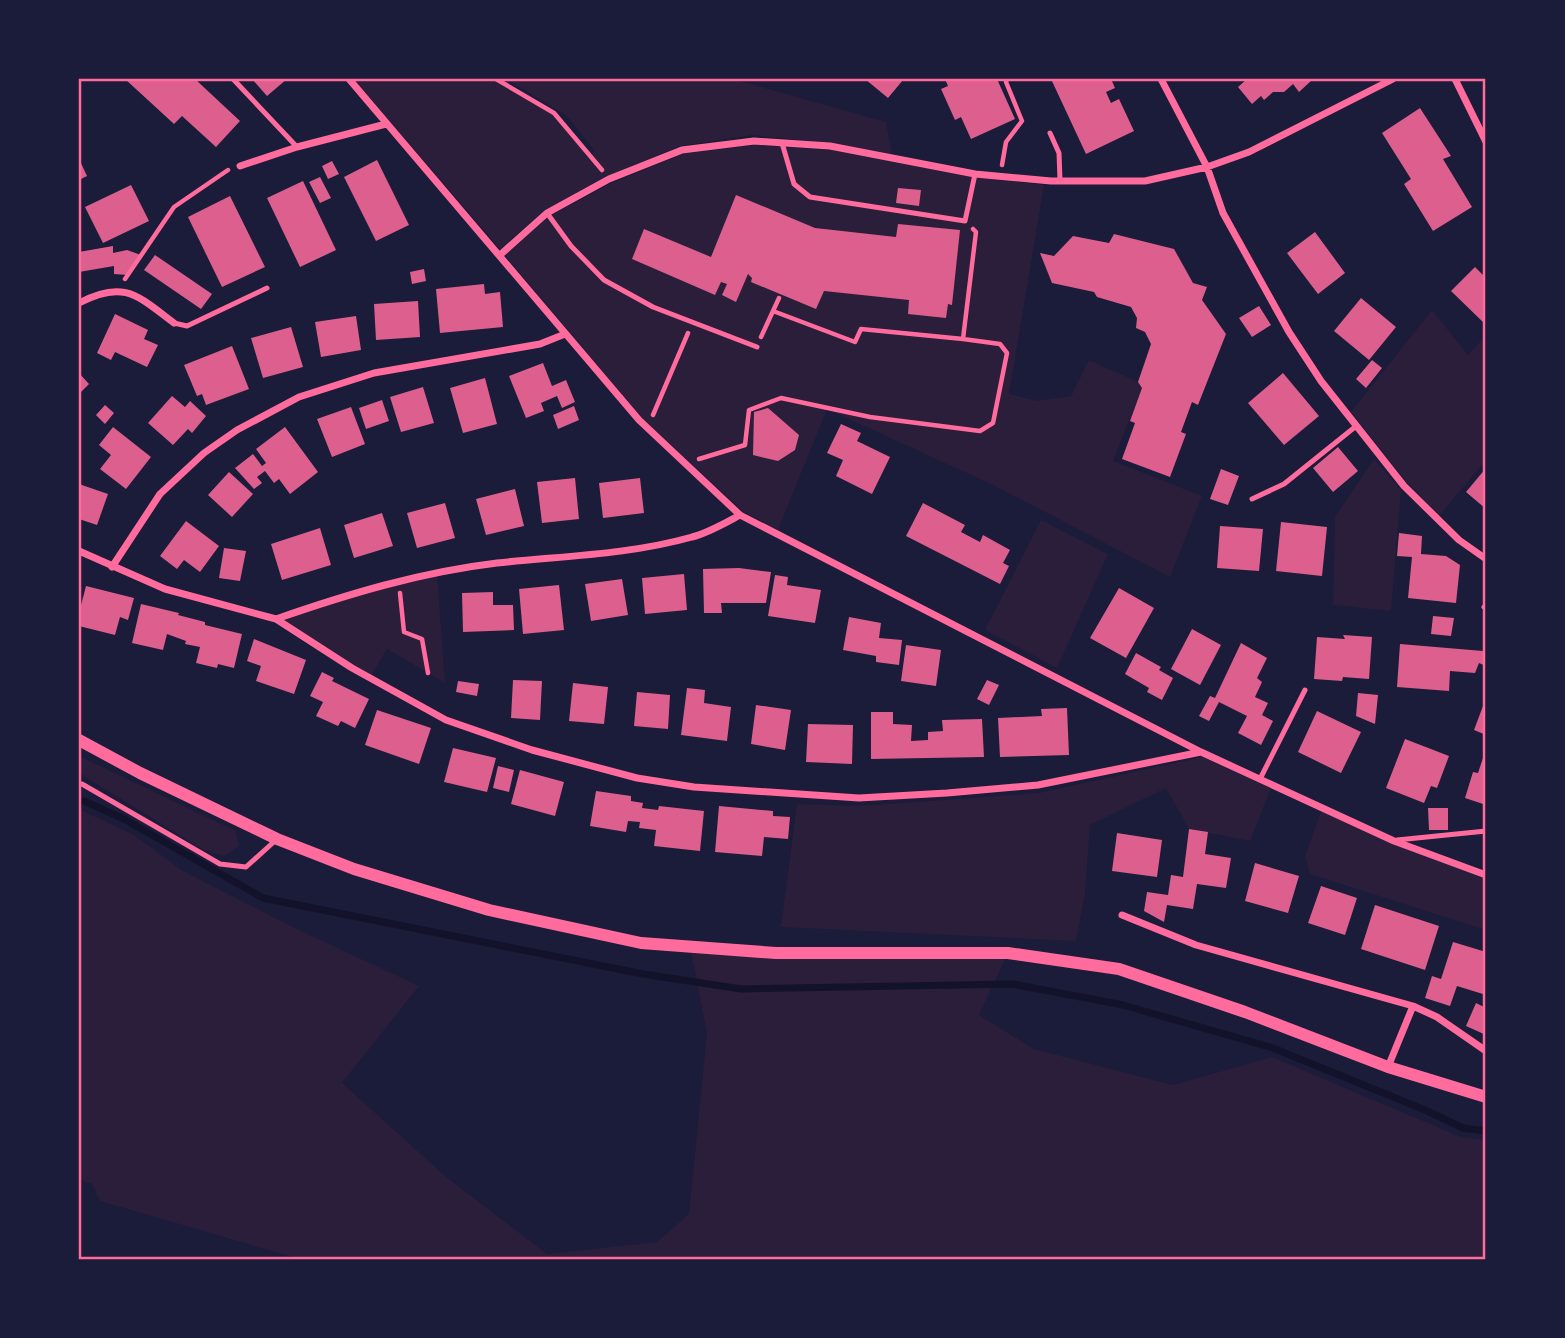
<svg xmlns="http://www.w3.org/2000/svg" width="1565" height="1338" viewBox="0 0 1565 1338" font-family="'Roboto Condensed',sans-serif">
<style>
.green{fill:#2a1e3b}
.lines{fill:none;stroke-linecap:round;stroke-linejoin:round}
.stream{stroke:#12122b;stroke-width:7}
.building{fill:#dd5f8e}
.path{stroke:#ff6b9d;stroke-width:4.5}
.service{stroke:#ff6b9d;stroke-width:5}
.minor{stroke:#ff6b9d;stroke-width:7}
.tertiary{stroke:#ff6b9d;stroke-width:12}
.neatline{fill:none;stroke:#ff6b9d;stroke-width:2.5}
</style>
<rect width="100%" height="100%" fill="#1b1b3a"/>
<path class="green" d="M354 79H496L554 113 591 156 594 150 567 116 506 79H733L886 122 892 154 833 143 753 135 680 146 607 176 545 210 500 249Z
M755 145 830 150 979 178 1044 185 1009 394 1037 401 1071 396 1089 360 1138 382 1142 388 1113 461 1202 496 1170 577 993 485 827 409 778 530 743 511 642 418 505 255 548 217 610 184 683 154Z
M1432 310 1468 355 1486 335V460L1439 516 1405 480 1351 412Z
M1374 459 1401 490 1391 611 1333 605 1335 517Z
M1041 520 1108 554 1057 668 985 630Z
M437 573 445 683 387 649 370 678 276 619Z
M79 756 236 831 239 846 224 856 204 850 79 773Z
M1202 757 1271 788 1250 841 1189 829 1166 788 1090 825 1085 894 1076 941 781 927 797 804 861 806 1039 793Z
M79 809 134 835 183 871 299 930 419 986 342 1083 445 1176 547 1254 657 1242 689 1214 707 1033 690 946 1008 953 979 1015 1034 1049 1173 1085 1272 1057 1461 1137 1486 1140V1259H300L100 1201 92 1184 79 1180Z
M1321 811 1393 844 1486 878V930L1310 874 1305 857Z"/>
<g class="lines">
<path class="stream" d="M84 801 124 819 263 898 643 974 741 989 1013 984 1123 1005 1273 1048 1425 1110 1463 1128 1486 1131"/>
</g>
<path class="building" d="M125 79H195L240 121 216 147 182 116 174 124Z
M252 79H287L267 96Z
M865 79H901L903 80 888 98Z
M945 79H997L1015 119 971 139 961 117 955 120 941 89 948 86Z
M1051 79H1111L1115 88 1106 92 1111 103 1119 99 1134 131 1086 154Z
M1247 79H1309L1311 81 1299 92 1293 84 1284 92H1273L1264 100 1261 96 1252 104 1238 87Z
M1420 108 1451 156 1443 159 1472 207 1433 231 1404 184 1411 179 1382 133Z
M79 159 87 176 79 180Z
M377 160 409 225 376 241 344 177Z
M332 161 339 174 328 179 322 166Z
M320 177 331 198 320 203 309 182Z
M303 181 336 250 300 267 267 198Z
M131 185 149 221 103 243 85 207Z
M898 188 921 190 919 206 896 203Z
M736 195 815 228 896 237 898 224 960 230 952 305 948 304 946 318 908 314 909 300 824 291 816 309 751 282 752 278 748 274 736 302 722 295 727 284 721 282 715 295 632 259 644 229 711 257Z
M230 196 265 267 222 287 188 217Z
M1315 232 1345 273 1318 294 1287 253Z
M1114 234 1174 249 1193 283 1207 287 1202 300 1226 334 1198 405 1192 402 1181 432 1186 434 1170 477 1122 459 1135 423 1130 421 1142 388 1138 382 1151 344 1145 332 1136 328 1137 318 1131 307 1097 297 1094 292 1052 283 1040 253 1054 256 1073 236 1109 243Z
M113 246V253L127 250 141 255 128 275 114 274V266L79 272V252Z
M155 255 212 294 201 309 144 270Z
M1475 267 1486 278V325L1451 291Z
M424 269 426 281 412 284 410 272Z
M484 284 485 294 500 292 503 327 440 333 436 289Z
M1361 298 1396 327 1369 360 1334 331Z
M418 301 420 337 376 340 374 304Z
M1259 306 1271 325 1252 337 1239 318Z
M115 314 148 330 144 339 158 345 147 367 115 352 111 360 97 353Z
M356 316 361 350 321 357 315 322Z
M291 327 303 367 263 378 251 338Z
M232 346 249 389 206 405 202 394 197 396 184 365Z
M1372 360 1382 368 1366 388 1356 379Z
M543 363 552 386 566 380 575 402 562 408 557 396 541 403 544 411 526 418 509 376Z
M79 373 89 384 79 394Z
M1283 373 1319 416 1284 445 1248 403Z
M485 378 497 424 463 433 450 388Z
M423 387 434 423 401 432 390 397Z
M172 396 185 407 190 401 206 416 192 433 188 429 173 445 148 423Z
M382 400 389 421 366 429 359 408Z
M105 405 114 413 105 424 96 415Z
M574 406 579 420 558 429 553 415Z
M351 407 365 444 332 457 317 419Z
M768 408 799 435 795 450 778 461 753 455 754 412Z
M841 424 861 433 857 441 890 457 872 494 836 476 843 460 827 453Z
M113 427 151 457 126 489 100 469 111 455 99 445Z
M285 427 318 472 290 494 279 479 274 483 265 471 257 477 262 483 254 489 235 468 253 454 262 466 266 463 256 449Z
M1338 447 1358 471 1333 492 1313 468Z
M1486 468V509L1466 492Z
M1221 469 1239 476 1228 505 1210 499Z
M229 472 253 494 232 517 208 495Z
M575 478 579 519 542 523 537 482Z
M640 478 644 513 603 518 599 483Z
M79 484 108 494 97 525 79 519Z
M515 489 524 526 486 535 476 499Z
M445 503 455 538 417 548 407 513Z
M923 503 965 525 961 532 980 542 983 535 1010 550 1003 563 1009 566 1000 584 906 536Z
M382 513 393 546 354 558 344 525Z
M186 521 219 546 200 572 184 560 177 569 160 556Z
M1281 522 1327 527 1322 576 1276 571Z
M1220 526 1263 529 1259 571 1217 568Z
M320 528 331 565 282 580 271 544Z
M1399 533 1422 536 1421 554 1446 556 1460 565 1456 603 1408 598 1412 557 1397 556Z
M224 548 246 551 240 581 219 578Z
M739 568 771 572 766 603H721L722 613H704L703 569Z
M684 574 687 610 645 614 642 578Z
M775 575 788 577 787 585 821 590 815 623 768 616Z
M622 579 628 615 591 621 585 584Z
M559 585 564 630 523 634 519 589Z
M86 586 134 598 128 620 120 617 115 635 79 626V613Z
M1119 588 1154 608 1126 658 1090 638Z
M493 592V605H513L514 630 463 632 462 593Z
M141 604 179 613 178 615 205 622V625L242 634 234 668 218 664 217 668 196 663 200 647 185 644 186 641 167 634 163 650 132 643Z
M1433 616 1454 618 1451 636 1431 634Z
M849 617 881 623 879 638 902 640 899 665 876 662V656L843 650Z
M1192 629 1221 645 1200 685 1171 669Z
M1343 635 1372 637 1369 679 1343 677 1342 681 1314 679 1317 637 1345 639Z
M254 639 306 660 294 694 256 681 261 666 247 661Z
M1241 643 1267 658 1257 678 1262 682 1255 697 1268 703 1262 715 1273 721 1261 745 1238 733 1247 716 1219 702 1209 721 1199 716 1210 696 1215 698Z
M1486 643V666L1479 663 1475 673 1450 671 1449 691 1397 687 1400 644 1483 651Z
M906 645 941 650 936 686 901 681Z
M1136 653 1161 667 1159 670 1173 678 1162 700 1147 692 1149 688 1125 674Z
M322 672 334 678 332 681 369 699 355 728 341 721 338 726 316 716 323 702 310 696Z
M513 680 542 681 540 720 511 718Z
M987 680 999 685 989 705 977 699Z
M458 681 479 684 477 696 456 692Z
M573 683 608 687 604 724 569 721Z
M687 688 705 690 704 703 731 707 727 741 681 735Z
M637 692 670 695 668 729 634 726Z
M1358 693 1378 695 1375 724 1356 716Z
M1486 698V735L1474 730Z
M756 705 791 710 785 750 751 744Z
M1067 708 1069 755 1000 757 998 718 1042 716 1041 709Z
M377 710 431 728 419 764 365 745Z
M1317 711 1361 732 1341 773 1298 752Z
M871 712H893V724L912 725 911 741 928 740V732L943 731 942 720 982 719 984 757 871 759Z
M808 724 853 725 852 764 806 762Z
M1405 739 1449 756 1437 788 1431 786 1424 803 1386 788Z
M453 748 496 758 487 792 444 782Z
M1486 749V805L1465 798 1473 772 1478 773Z
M498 766 514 770 509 792 493 788Z
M520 770 564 782 555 816 511 804Z
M596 791 631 796V801L643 803 642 808 658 810 659 806 704 811 700 851 654 846 656 830 639 828 640 822 628 821 626 832 590 826Z
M719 806 773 811V816L790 817 788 839 764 837 762 856 715 852Z
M1428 808H1448V830H1429Z
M1189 829 1208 832 1205 854 1231 858 1226 888 1197 884 1193 909 1167 905 1164 922 1144 911 1147 892 1168 895 1171 875 1183 877Z
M1117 833 1162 840 1157 877 1112 871Z
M1255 863 1299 876 1288 913 1245 901Z
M1321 886 1357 898 1345 935 1308 923Z
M1375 905 1439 926 1425 970 1361 949Z
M1453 942 1486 952V995L1457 986 1450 1006 1425 998 1432 976 1441 979Z
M1476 1003 1486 1008V1035L1466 1026Z"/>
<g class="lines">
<path class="path" d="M496 79 554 113 602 170
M1002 165 1006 142 1022 121 1006 82 1007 79
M125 279 174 207 228 170
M773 311 855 342 861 329 963 339 976 232 973 229
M761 337 779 298
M653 415 688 333
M699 459 745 445 749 410 781 398 870 417 980 431 993 423 1007 353 1000 344 963 339
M400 593 404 632 422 639 428 673"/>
<path class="service" d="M233 79 297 147
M1050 133 1059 153 1060 180
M782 143 794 184 810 197 965 221 975 174
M547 213 571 246 604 280 653 307 757 347
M174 323 187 326 267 288
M1252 499 1284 484 1355 427
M1484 607 1486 605
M1260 779 1305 690
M82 784 220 864 246 867 277 839
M1397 840 1486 831"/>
<path class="minor" d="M349 79 639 420 740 515 1201 752 1394 841 1486 875
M1161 79 1207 167 1223 213 1289 332 1321 381 1404 486 1459 540 1486 559
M1455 79 1486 142
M240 166 297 147 386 124
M500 255 547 213 609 179 682 150 754 141 830 146 975 174 1051 181H1145L1207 167 1249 152 1393 79
M79 303C124 279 138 296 174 323
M79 551 165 589 276 619 352 668 446 720 532 750 637 778 694 787 859 798 947 793 1038 785 1201 752
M112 567 160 494 204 453 237 430 299 397 374 373 540 344 565 334
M276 619C348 594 421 572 497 563 562 556 628 555 692 537 708 533 725 523 740 515
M1122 915 1196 945 1413 1006 1437 1017 1486 1051
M1388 1067 1413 1006"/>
<path class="tertiary" d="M79 740 140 773 277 839 354 869 489 910 641 943 776 953H1008L1119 969 1245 1012 1388 1067 1486 1097"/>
</g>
<rect width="1565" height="1338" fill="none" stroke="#1b1b3a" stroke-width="161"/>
<rect x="80" y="80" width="1404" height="1178" class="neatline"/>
</svg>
